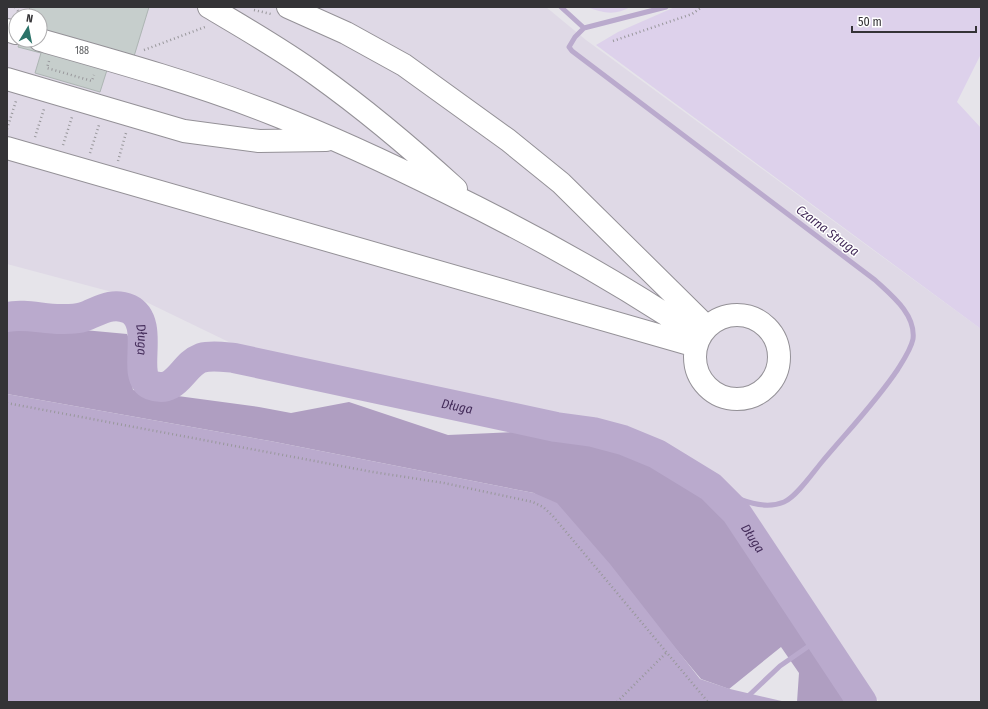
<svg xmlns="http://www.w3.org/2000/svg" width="988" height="709" viewBox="0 0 988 709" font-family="'Fira Sans Condensed',sans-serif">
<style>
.built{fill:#dfd9e6;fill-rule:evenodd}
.green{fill:#ddd1eb}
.forest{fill:#af9ec1}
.water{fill:#baaacd}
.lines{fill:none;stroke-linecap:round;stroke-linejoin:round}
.stream{stroke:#baaacd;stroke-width:5}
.river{stroke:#baaacd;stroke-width:30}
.building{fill:#c6cecc;stroke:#adb5b3}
.minor-casing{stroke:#949197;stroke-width:24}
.path{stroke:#98979b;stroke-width:2.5;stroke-dasharray:1 3;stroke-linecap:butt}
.minor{stroke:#fff;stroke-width:22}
.labels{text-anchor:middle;stroke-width:3;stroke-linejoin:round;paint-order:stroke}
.number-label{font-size:10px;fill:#585a5c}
.water-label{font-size:13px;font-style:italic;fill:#432b59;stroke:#fff}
</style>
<rect width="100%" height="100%" fill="#e6e4ea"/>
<path class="built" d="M7 7H546L586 40 981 329V702H879L749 510 695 461 669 446 625 428 235 345 142 300 7 264ZM16 16H40V40H16Z"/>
<path class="green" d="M587 7H630C616 16 602 13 587 7Z
M675 7H981V54L957 102 981 128V329L596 45 618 32Z"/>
<path class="forest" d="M19 324 127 334 134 349 130 371 133 390 259 407 291 413 349 402 448 435 513 432 629 453 696 490 730 523 851 702H797L799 673 781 647 729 689 701 679 660 630 534 493 270 441 7 394V329Z"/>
<path class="water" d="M7 394 270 441 534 493 557 503 610 564 700 679 730 689 786 702H7Z"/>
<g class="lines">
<path class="stream" d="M561 7 584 28
M666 7 584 28 575 37 569 47 572 51 875 280C891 295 916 314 913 339 911 349 903 361 898 369 876 402 847 432 821 463 812 474 796 497 784 502 760 512 733 496 711 487
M742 702 780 666 819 639"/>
<path class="river" id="s1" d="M7 317C26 313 45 320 64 319 70 319 77 319 83 317 98 312 111 301 129 309 157 323 130 376 151 385 177 395 182 365 201 358 212 355 223 357 234 358L556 427 593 432 623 440 657 454 711 487 736 512 862 702"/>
</g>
<path class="building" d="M30 7H149L128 76 107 70 100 92 35 73 41 53 18 47 20 40H40V16H27Z"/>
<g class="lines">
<defs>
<path id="minor" d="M209 7C246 29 283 50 317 75 366 110 411 148 456 189
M288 7 346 33 404 65 508 140 561 183 707 327
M7 30 16 33
M40 40C118 62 197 84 273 114 332 137 390 164 446 192 534 235 619 282 700 337
M7 79 184 131 259 141 326 140
M7 148 696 346
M695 357a42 42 0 1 1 84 0a42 42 0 1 1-84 0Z"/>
</defs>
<use href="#minor" class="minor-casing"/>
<path class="path" d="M15 7 21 15
M254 10 271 14
M613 41 692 14 702 7
M144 50 205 27
M49 61 47 68 92 81 94 75
M7 129 16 101
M35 137 44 109
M63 145 72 117
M90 153 99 125
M118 161 126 133
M7 403 373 472 444 483 533 502 543 507 552 515 708 702
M617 702 666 653"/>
<use href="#minor" class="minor"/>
</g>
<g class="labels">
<g class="number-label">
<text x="82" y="54">188</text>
</g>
<g class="water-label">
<text transform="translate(828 230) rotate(37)" y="5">Czarna Struga</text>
<text dy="5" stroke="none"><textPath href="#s1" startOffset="160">Długa</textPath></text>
<text dy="5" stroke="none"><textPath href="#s1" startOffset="531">Długa</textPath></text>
<text dy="5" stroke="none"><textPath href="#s1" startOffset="867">Długa</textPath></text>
</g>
</g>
<rect width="988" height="709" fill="none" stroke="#343336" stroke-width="16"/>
<g transform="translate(28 28) rotate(10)"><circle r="19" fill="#ffffff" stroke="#aeadaf"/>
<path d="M0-3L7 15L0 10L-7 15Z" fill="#2c7369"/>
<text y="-6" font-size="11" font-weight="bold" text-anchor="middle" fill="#343336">N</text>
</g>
<path d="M852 26v6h124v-6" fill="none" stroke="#343336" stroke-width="2"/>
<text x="858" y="26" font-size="12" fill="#343336" stroke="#ffffff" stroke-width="3" paint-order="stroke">50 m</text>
</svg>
